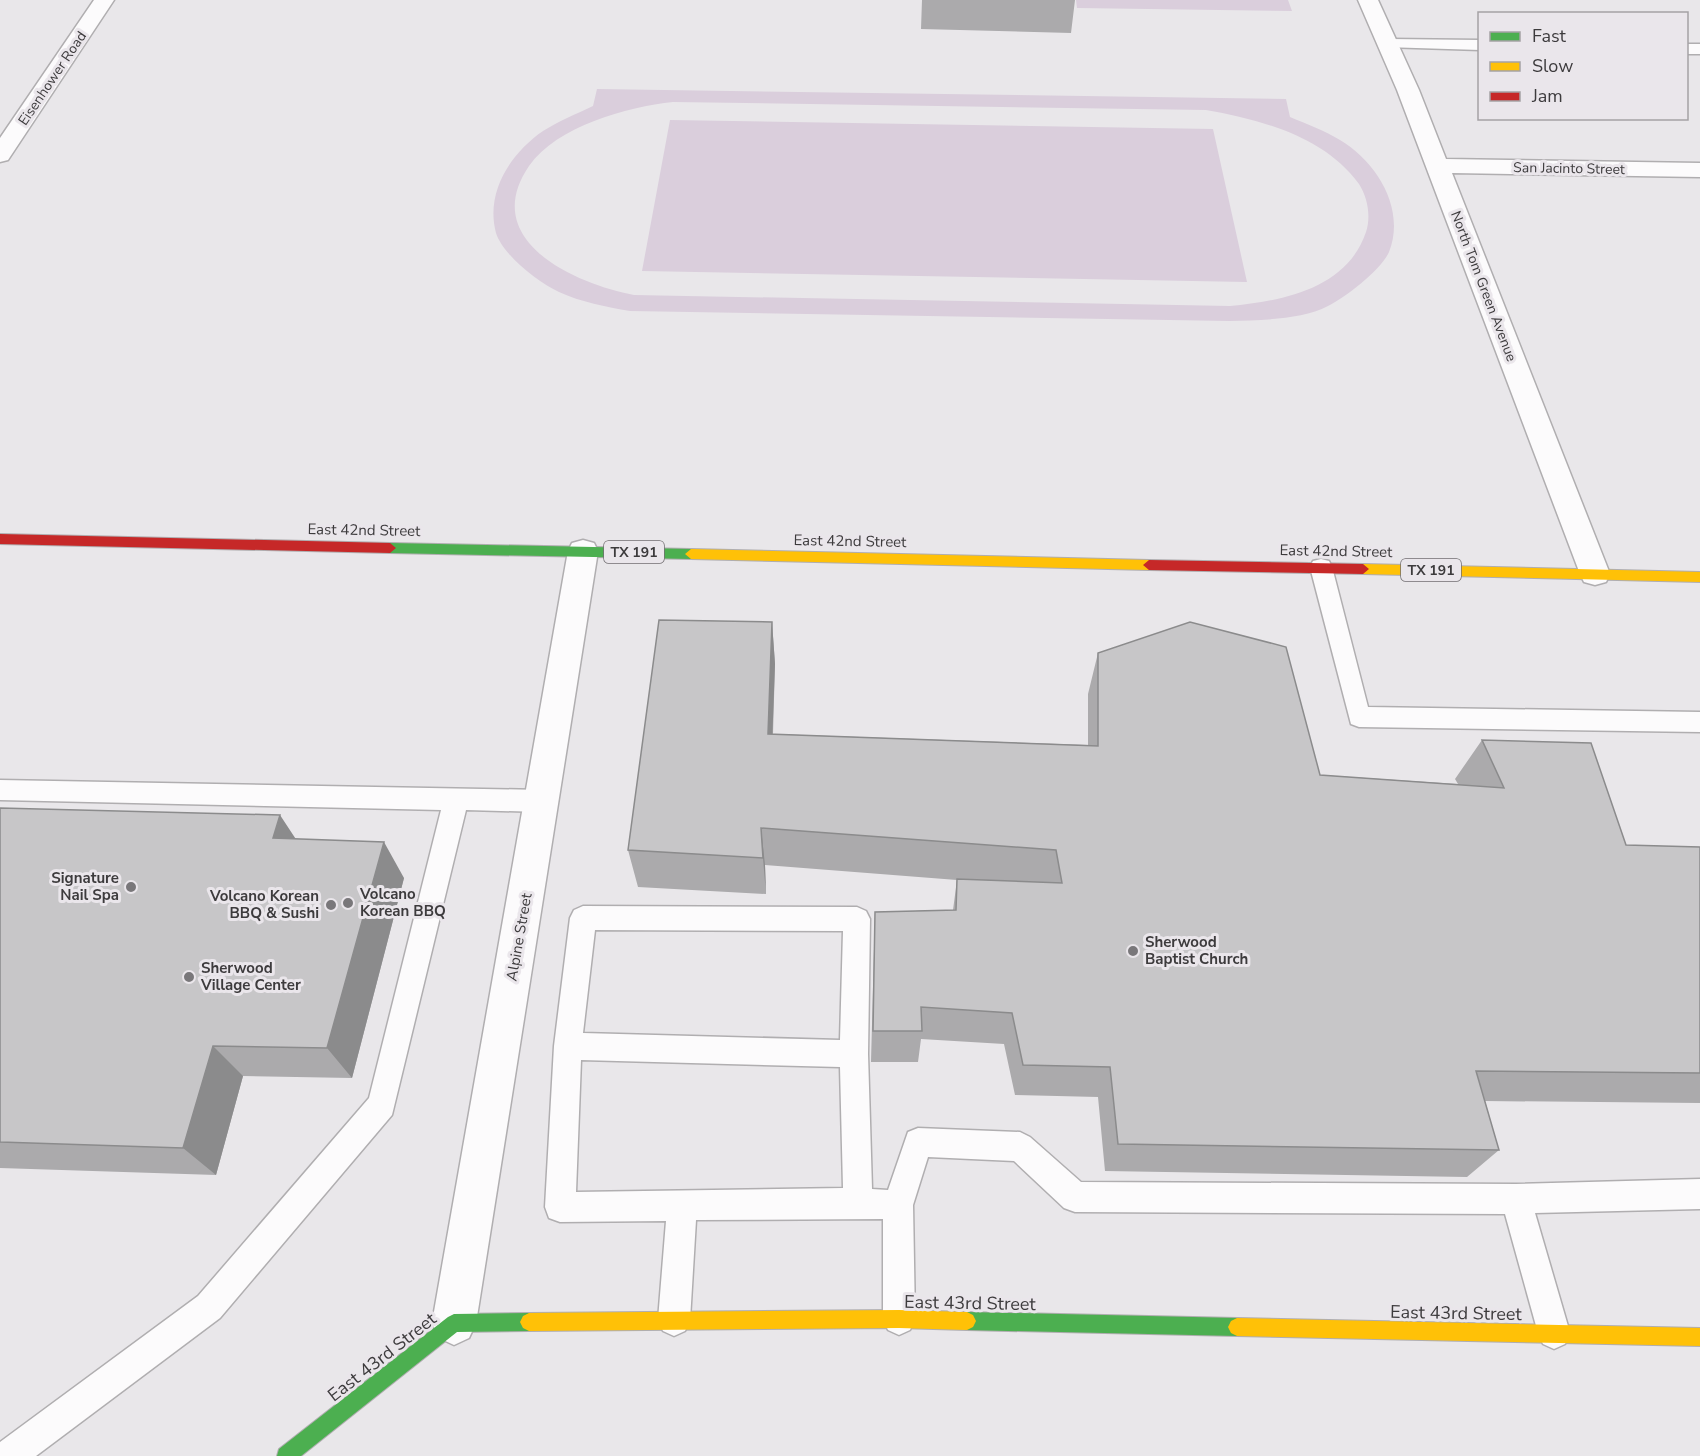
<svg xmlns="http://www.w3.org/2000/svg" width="1700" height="1456" viewBox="0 0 1700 1456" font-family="'Nunito Sans',sans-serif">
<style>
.green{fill:#dacedc;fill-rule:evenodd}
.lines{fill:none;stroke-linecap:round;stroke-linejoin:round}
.lane-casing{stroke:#b0aeb0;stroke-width:3}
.street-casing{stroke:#b0aeb0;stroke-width:3}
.fast-casing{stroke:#b0aeb0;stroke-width:2}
.slow-casing{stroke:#b0aeb0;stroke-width:2}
.jam-casing{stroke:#b0aeb0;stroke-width:2}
.lane{fill:#fcfbfc;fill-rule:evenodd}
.street{fill:#fcfbfc;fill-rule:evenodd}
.fast{fill:#4caf50;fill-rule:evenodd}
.slow{fill:#ffc107;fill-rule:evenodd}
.jam{fill:#c62828;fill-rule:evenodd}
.wall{fill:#abaaac}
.shaded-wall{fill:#8b8b8c}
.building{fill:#c7c6c8;stroke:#8b8b8c;stroke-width:1.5}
.poi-dot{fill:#79777a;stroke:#eae6eb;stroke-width:2}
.labels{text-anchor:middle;stroke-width:6;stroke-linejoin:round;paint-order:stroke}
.far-street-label{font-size:14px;fill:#3d3b3d;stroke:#eae6eb}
.shield{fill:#eae6eb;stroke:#716e71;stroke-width:1.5}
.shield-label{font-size:14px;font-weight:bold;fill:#3d3b3d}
.street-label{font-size:15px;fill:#3d3b3d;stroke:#eae6eb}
.poi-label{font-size:15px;font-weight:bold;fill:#3d3b3d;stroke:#eae6eb;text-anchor:start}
.near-street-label{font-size:18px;fill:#3d3b3d;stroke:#eae6eb}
</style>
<rect width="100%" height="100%" fill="#e9e7ea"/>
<path class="green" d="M1076 0H1288L1292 11 1077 8Z
M597 89 1286 99 1290 117C1307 124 1325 131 1340 140 1377 162 1406 209 1389 252 1381 270 1346 297 1328 306 1301 320 1260 320 1230 321L630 311C606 307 581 302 559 292 538 282 503 255 496 233 485 192 511 153 543 131 559 121 576 114 593 106ZM673 102 1206 110C1262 120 1324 136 1359 184 1368 198 1371 217 1366 232 1347 289 1282 301 1230 306L634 295C576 284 478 241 529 166 557 126 627 107 673 102Z
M670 120 1213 129 1247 282 642 271Z"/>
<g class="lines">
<defs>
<path id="lane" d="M1389 39 1480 40V50L1384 47 1381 44 1384 41Z
M1686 44H1700V54H1686Z
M1321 559 1329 561 1332 567 1368 707 1700 712V732L1359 727 1351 724 1310 567 1313 561Z
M0 780 542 790 551 794 554 801 551 808 542 812 466 810 392 1115 220 1318 36 1456H0V1442L198 1296 369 1098 441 810 0 800Z
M583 906 857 907 866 911 870 919 868 1054 872 1189 888 1190 908 1132 918 1128 1020 1132 1030 1137 1081 1182 1516 1184 1700 1179V1209L1535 1213 1570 1333 1565 1344 1554 1349 1543 1344 1538 1333 1505 1214 1075 1212 1064 1208 1014 1161 928 1157 913 1205 915 1319 910 1330 899 1335 888 1330 883 1319V1219L696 1220 690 1320 685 1331 674 1336 663 1331 658 1320 666 1221 560 1222 549 1218 545 1207 554 1046 570 918 574 910ZM595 930 843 931 840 1040 583 1033ZM581 1060 840 1067 843 1188 576 1192Z"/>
<path id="street" d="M94 0H114L8 160 0 162V138Z
M1358 0H1378L1419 90 1446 159 1700 163V177L1452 173 1610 574 1606 582 1595 585 1584 582 1580 574 1397 90Z
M583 540 594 543 598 551 476 1323 469 1338 454 1345 439 1338 432 1323 568 551 572 543Z"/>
<path id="fast" d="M390 543 691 549 697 554 691 559 390 553 384 548Z
M967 1312 1237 1318 1243 1321 1246 1327 1243 1333 1237 1336 967 1330 961 1327 958 1321 961 1315Z
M529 1313 535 1316 538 1322 535 1328 529 1331 457 1332 301 1456H277L279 1449 448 1317 454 1314Z"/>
<path id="slow" d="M691 549 1149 560 1155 565 1149 570 691 559 685 554Z
M1363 564 1700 572V582L1363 574 1357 569Z
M899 1310 967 1312 973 1315 976 1321 973 1327 967 1330 899 1328 529 1331 523 1328 520 1322 523 1316 529 1313Z
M1237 1318 1700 1328V1346L1237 1336 1231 1333 1228 1327 1231 1321Z"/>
<path id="jam" d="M0 534 390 543 396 548 390 553 0 544Z
M1149 560 1363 564 1369 569 1363 574 1149 570 1143 565Z"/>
</defs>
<use href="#lane" class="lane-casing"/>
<use href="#street" class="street-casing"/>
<use href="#fast" class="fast-casing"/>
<use href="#slow" class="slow-casing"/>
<use href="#jam" class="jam-casing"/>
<use href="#lane" class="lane"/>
<use href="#street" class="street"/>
<use href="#fast" class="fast"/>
<use href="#slow" class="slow"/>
<use href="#jam" class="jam"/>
</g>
<path class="wall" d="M922 0H1075L1071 33 921 29Z
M772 622 775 664 773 734 1088 745V694L1098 653 1320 775 1458 784 1455 779 1482 740 1626 845 1700 847V1103L1485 1101 1499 1150 1467 1177 1105 1171 1098 1097 1015 1095 1004 1044 921 1039 918 1062H871L875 912 953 910 957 880 765 865 766 894 638 887 628 850Z
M0 808 296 839 404 878 352 1078 243 1076 216 1175 0 1168Z"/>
<path class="shaded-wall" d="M772 622 775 664 771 773 768 734Z
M280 815 305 853 273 838Z
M761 828 765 865 766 894 763 858Z
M384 842 404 878 352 1078 327 1048Z
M213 1046 243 1076 216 1175 183 1148Z"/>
<path class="building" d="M659 620 772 622 768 734 1098 746V653L1190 622 1286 647 1320 775 1504 788 1482 740 1591 743 1626 845 1700 847V1073L1476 1071 1499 1150 1118 1144 1110 1067 1023 1065 1012 1013 921 1007 922 1031H873L875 912 956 910 957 879 1062 883 1056 850 761 828 763 858 628 850Z
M0 808 280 815 273 838 384 842 327 1048 213 1046 183 1148 0 1142Z"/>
<g class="poi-dot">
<circle cx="131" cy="887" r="6"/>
<circle cx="348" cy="903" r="6"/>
<circle cx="331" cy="905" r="6"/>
<circle cx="1133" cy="951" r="6"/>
<circle cx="189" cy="977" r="6"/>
</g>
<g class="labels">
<g class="far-street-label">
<text transform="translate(52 78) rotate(-56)" y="5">Eisenhower Road</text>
<text transform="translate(1569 168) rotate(1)" y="5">San Jacinto Street</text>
<text transform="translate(1484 286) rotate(69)" y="5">North Tom Green Avenue</text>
</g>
<g class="shield">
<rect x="604" y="541" width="60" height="22" rx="4.5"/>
<rect x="1401" y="559" width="60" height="22" rx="4.5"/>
</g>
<g class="shield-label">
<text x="634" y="557">TX 191</text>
<text x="1431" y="575">TX 191</text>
</g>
<g class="street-label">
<text transform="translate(364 530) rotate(1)" y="5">East 42nd Street</text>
<text transform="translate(850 541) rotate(1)" y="5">East 42nd Street</text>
<text transform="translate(1336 551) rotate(1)" y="5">East 42nd Street</text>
<text transform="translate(519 937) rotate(-80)" y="5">Alpine Street</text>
</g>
<g class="poi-label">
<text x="119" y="883" text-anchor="end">Signature<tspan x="119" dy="17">Nail Spa</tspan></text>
<text x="360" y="899">Volcano<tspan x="360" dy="17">Korean BBQ</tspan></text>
<text x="319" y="901" text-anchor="end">Volcano Korean<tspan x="319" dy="17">BBQ &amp; Sushi</tspan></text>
<text x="1145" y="947">Sherwood<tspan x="1145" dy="17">Baptist Church</tspan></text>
<text x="201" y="973">Sherwood<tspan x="201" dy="17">Village Center</tspan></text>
</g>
<g class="near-street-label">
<text transform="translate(970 1303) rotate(1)" y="6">East 43rd Street</text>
<text transform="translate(1456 1313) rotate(1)" y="6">East 43rd Street</text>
<text transform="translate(382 1357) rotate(-38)" y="6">East 43rd Street</text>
</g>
</g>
<rect x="1478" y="12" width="210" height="108" fill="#eae6eb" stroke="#a5a2a5" stroke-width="1.5"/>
<rect x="1490" y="32" width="30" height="9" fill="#4caf50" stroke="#a5a2a5" stroke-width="1.5"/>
<text x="1532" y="42" font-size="18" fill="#3d3b3d">Fast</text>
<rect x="1490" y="62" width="30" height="9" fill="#ffc107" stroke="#a5a2a5" stroke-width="1.5"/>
<text x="1532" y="72" font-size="18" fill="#3d3b3d">Slow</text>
<rect x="1490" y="92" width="30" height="9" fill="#c62828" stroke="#a5a2a5" stroke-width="1.5"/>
<text x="1532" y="102" font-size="18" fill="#3d3b3d">Jam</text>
</svg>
